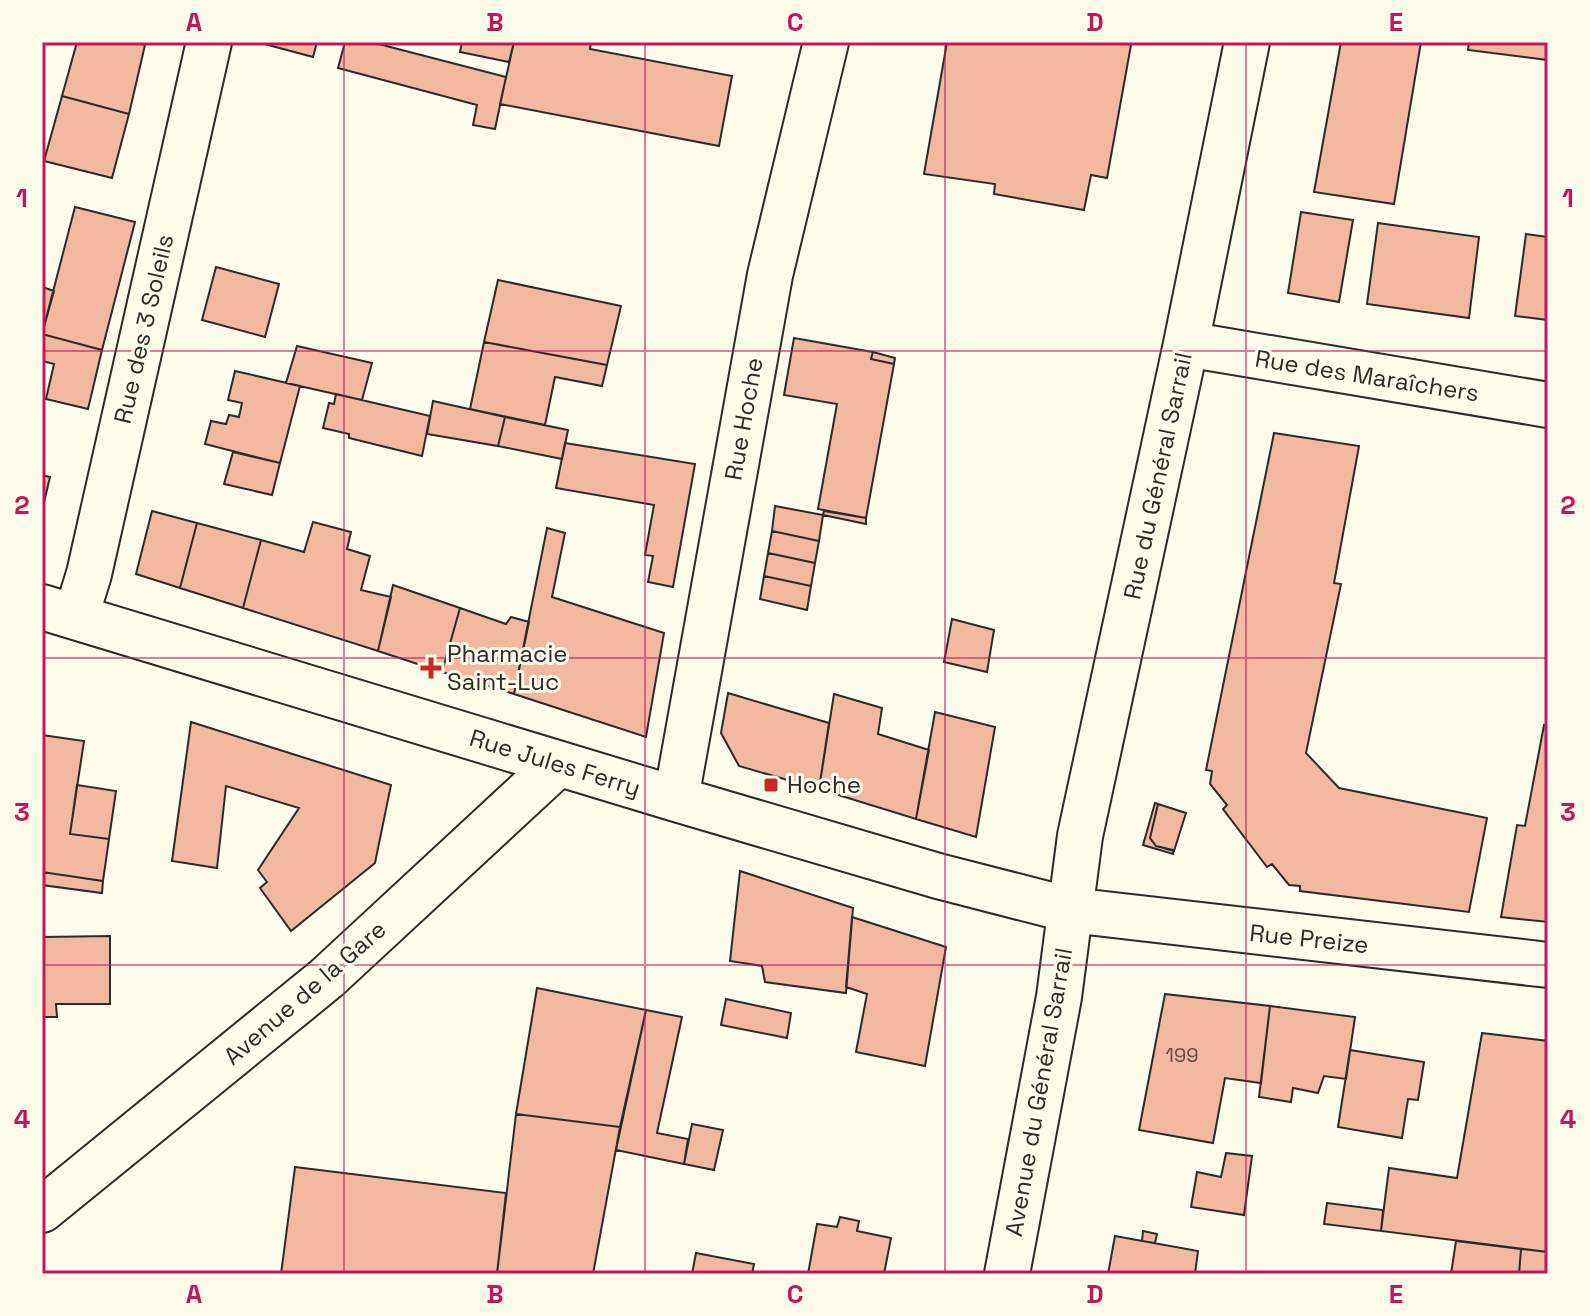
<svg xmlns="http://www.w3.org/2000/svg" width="1590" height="1316" viewBox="0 0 1590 1316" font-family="'Space Grotesk',sans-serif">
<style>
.building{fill:#f2b8a0;stroke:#2b2b2b;stroke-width:2}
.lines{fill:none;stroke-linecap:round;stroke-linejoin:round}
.minor-casing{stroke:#2b2b2b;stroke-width:48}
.minor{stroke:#fdfbea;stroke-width:44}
.grid{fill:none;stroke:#c2185b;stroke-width:2;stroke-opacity:0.55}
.poi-dot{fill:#c62828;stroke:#fdfbea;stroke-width:3}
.labels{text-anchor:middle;stroke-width:6;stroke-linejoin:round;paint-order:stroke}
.number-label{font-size:20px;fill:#5d4e48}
.street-label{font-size:24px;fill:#2b2b2b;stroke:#fdfbea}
.poi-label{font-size:24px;fill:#2b2b2b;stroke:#fdfbea;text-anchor:start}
.neatline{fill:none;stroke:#c2185b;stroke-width:3}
.grid-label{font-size:26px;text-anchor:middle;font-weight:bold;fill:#c2185b}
</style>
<rect width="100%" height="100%" fill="#fdfbea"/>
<path class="building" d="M77 42H134L145 45 129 114 62 96Z
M257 42H317L313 57Z
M345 42H371L506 77 495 129 473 125 477 105 338 68Z
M462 42H514L509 62 460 52Z
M514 42H591L590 49 732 76 719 146 500 104Z
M947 42H1118L1131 45 1107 178 1091 175 1084 210 994 194 995 184 924 174Z
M1341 42H1421L1394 204 1314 192Z
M1469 42H1548V60L1468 50Z
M62 96 129 114 112 178 44 161Z
M75 207 135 222 102 350 42 334Z
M1301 212 1353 220 1339 302 1288 293Z
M1378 223 1479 237 1469 318 1367 304Z
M1526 234 1548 237V320L1515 316Z
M216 267 279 284 265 337 202 320Z
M498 280 621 306 607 365 484 342Z
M42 287 54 291 42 334Z
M42 334 102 350 88 409 46 399 54 364 42 361Z
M794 338 873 352 871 359 894 364 866 518 818 509 837 404 784 395Z
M484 342 607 365 602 386 555 377 545 425 470 409Z
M297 346 372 363 362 400 286 383Z
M873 352 895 358 894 364 871 359Z
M235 371 300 386 280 463 205 444 211 421 226 424 229 415 239 417 242 403 228 400Z
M336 394 430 416 422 456 349 438V434L323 428 329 403 334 404Z
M433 401 505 417 498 446 427 434Z
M505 417 568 430 562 459 498 446Z
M1274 433 1359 446 1334 583 1341 584 1306 753 1339 788 1487 818 1469 912 1300 891V886L1289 885 1272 864 1267 867 1223 809 1227 805 1210 784 1212 771 1206 770Z
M565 443 695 464 673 587 648 582 653 556 645 555 654 505 556 488Z
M233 452 280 463 272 495 224 484Z
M42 475 50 477 42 511Z
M775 506 823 515 819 541 772 531Z
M152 511 197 523 180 588 136 574Z
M824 511 866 518V524L823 515Z
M313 522 351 532 347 549 370 556 361 590 391 597 378 651 243 608 261 540 304 552Z
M197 523 261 540 243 608 180 588Z
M547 528 565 533 552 597 664 633 646 737 514 694Z
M772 531 819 541 815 563 768 553Z
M768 553 815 563 811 586 764 576Z
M764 576 811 586 807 610 760 599Z
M393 585 460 608 442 672 378 651Z
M460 608 506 624 511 617 529 622 514 694 442 672Z
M952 619 994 630 987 672 944 662Z
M728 693 829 723 819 789 739 766 721 733Z
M834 694 882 708 878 734 929 750 916 819 819 789Z
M935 712 995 727 976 837 916 819Z
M191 722 391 785 375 863 291 931 260 888 267 882 258 870 299 808 226 786 217 868 172 861Z
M1544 725 1548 726V922L1501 917 1517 825 1525 826Z
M42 735 84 741 70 834 109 839 103 881 42 872Z
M77 785 116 791 109 839 70 834Z
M1155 803 1158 804 1150 838 1156 846 1173 850V854L1143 845Z
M1158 804 1186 813 1174 851 1156 846 1150 838Z
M740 871 853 908 846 993 765 982 762 966 730 961Z
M42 872 103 881 102 893 42 885Z
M852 917 946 947 925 1066 856 1052 867 994 846 987Z
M110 936V1004H56L57 1017H42V937Z
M537 988 646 1010 620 1127 516 1114Z
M1165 994 1270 1006 1261 1083 1225 1078 1213 1143 1139 1130Z
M726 999 791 1013 787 1038 721 1025Z
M1270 1006 1355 1017 1346 1079 1324 1076 1318 1093 1293 1088 1291 1102 1259 1097Z
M646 1010 682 1017 657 1133 688 1139 684 1164 616 1150Z
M1482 1033 1548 1041V1252L1381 1231 1389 1168 1457 1178Z
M1350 1050 1424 1062 1418 1100 1408 1099 1402 1138 1338 1127Z
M516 1114 620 1127 593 1274H497Z
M692 1124 723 1130 714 1170 684 1164Z
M1226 1153 1252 1156 1244 1215 1191 1207 1197 1172 1221 1177Z
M295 1167 506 1193 497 1274H281Z
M1327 1203 1383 1210 1381 1231 1324 1224Z
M840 1217 859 1221 857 1231 891 1238 884 1274H808L817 1224 837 1227Z
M1143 1231 1157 1234 1155 1243 1142 1241Z
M1115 1236 1198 1251 1195 1274H1108Z
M1456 1241 1521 1249 1519 1274H1451Z
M1521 1249 1548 1252V1274H1519Z
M696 1253 754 1264 752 1274H692Z"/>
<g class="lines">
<defs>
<path id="minor" d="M1186 344 1548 405
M42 607 676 799 938 876 1070 910 1548 965
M76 616 89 574 209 42
M676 799 770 275 826 42
M42 1210 327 978 558 764
M1007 1274 1059 997 1080 836 1186 344 1247 42"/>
</defs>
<use href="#minor" class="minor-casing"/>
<use href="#minor" class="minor"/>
</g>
<path class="grid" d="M344 42V1274M645 42V1274M945 42V1274M1246 42V1274M42 351H1548M42 658H1548M42 965H1548"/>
<g class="poi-dot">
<path d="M427 656h8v8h8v8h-8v8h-8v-8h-8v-8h8z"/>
<rect x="763" y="777" width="16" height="16" rx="4"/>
</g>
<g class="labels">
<g class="number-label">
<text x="1182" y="1062">199</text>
</g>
<g class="street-label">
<text transform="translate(144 329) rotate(-77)" y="8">Rue des 3 Soleils</text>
<text transform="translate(1367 376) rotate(9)" y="8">Rue des Maraîchers</text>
<text transform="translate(744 419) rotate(-80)" y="8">Rue Hoche</text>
<text transform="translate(1158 476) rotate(-78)" y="8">Rue du Général Sarrail</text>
<text transform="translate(555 763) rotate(17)" y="8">Rue Jules Ferry</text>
<text transform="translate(1309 939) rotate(6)" y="8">Rue Preize</text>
<text transform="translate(305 993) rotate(-41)" y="8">Avenue de la Gare</text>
<text transform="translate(1039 1092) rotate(-80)" y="8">Avenue du Général Sarrail</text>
</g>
<g class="poi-label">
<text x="447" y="662">Pharmacie<tspan x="447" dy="28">Saint-Luc</tspan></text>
<text x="787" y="793">Hoche</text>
</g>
</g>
<rect width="1590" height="1316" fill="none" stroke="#fdfbea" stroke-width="88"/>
<rect x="44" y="44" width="1502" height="1228" class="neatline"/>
<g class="grid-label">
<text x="194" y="31">A</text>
<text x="495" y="31">B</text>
<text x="795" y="31">C</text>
<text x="1095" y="31">D</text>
<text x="1396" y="31">E</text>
<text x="22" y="207">1</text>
<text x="1568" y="207">1</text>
<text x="22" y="514">2</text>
<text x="1568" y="514">2</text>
<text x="22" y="821">3</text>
<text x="1568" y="821">3</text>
<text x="22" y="1128">4</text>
<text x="1568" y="1128">4</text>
<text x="194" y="1303">A</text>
<text x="495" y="1303">B</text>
<text x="795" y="1303">C</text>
<text x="1095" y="1303">D</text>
<text x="1396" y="1303">E</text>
</g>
</svg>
